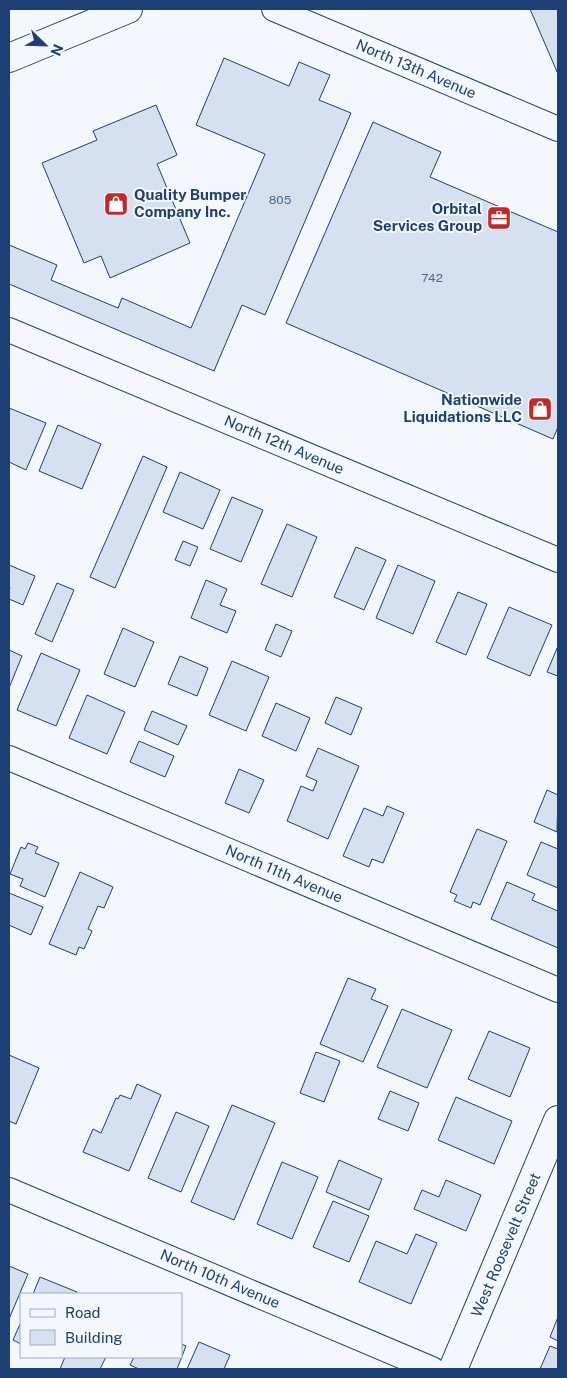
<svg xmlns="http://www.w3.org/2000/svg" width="567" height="1378" viewBox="0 0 567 1378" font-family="'Public Sans',sans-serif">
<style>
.building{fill:#d5e0f0;stroke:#1d3f73}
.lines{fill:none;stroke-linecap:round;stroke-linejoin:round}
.street-casing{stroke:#1d3f73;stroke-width:26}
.secondary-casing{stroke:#1d3f73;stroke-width:30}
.street{stroke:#f4f7fb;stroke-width:24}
.secondary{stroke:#f4f7fb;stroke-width:28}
.labels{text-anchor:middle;stroke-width:4;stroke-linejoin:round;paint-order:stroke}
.number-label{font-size:12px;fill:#4b6792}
.street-label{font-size:15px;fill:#1d3f73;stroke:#f4f7fb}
.poi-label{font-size:15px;font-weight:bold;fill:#1d3f73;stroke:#f4f7fb;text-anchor:end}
</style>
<rect width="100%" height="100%" fill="#f4f7fb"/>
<path class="building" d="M530 9H558V74Z
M224 58 289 86 299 62 330 75 319 100 351 113 265 315 242 305 214 371 9 284V245L57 265 51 280 118 308 122 298 191 328 265 154 196 125Z
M156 105 177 155 157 164 190 243 110 278 101 256 84 263 42 163 97 140 93 131Z
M373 122 441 152 430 177 558 232V427L553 439 286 323Z
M9 408 46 423 26 470 9 462Z
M58 425 101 444 82 489 39 471Z
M143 456 167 467 115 588 90 577Z
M180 472 220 490 203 529 163 512Z
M232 497 263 510 241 562 210 549Z
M287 524 317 537 292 597 261 584Z
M183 541 198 547 190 566 175 560Z
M356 547 386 560 364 610 334 597Z
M9 565 35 576 23 605 9 599V591L10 587H9Z
M398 565 435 581 413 634 376 618Z
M206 580 227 589 220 605 236 611 227 633 191 618Z
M57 583 74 590 52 642 35 634Z
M458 592 487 604 466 655 436 642Z
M509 607 552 625 530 676 487 658Z
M276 624 292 631 281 657 265 650Z
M123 628 154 642 135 687 104 674Z
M558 646V676L547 672Z
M9 650 22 656 9 688Z
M41 653 80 670 56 726 17 710Z
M180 656 208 668 197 696 168 684Z
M232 661 269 677 246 731 209 715Z
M87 695 125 712 107 754 69 738Z
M336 697 362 708 351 735 325 723Z
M276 703 310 718 296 751 262 736Z
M152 711 187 726 178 745 144 730Z
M139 741 174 756 165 777 130 762Z
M318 748 359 766 328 839 287 821 301 786 313 791 317 781 306 776Z
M239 769 264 780 249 813 225 803Z
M547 790 558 795 557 832 534 822Z
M387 806 404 813 383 863 372 859 369 867 343 856 364 808 383 816Z
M477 829 507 841 480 905 473 902 471 908 454 901 457 895 450 892Z
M541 842 558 849V888L527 875Z
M28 843 38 847 35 853 59 863 45 897 20 886 23 879 10 874 21 847 25 849Z
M80 872 113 887 104 908 98 906 88 929 92 931 84 949 79 947 76 955 49 944Z
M507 882 535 894 532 900 558 911V948L491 919Z
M9 893 43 907 31 935 9 925Z
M348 978 376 989 371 999 388 1006 363 1062 320 1044Z
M402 1009 452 1030 427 1088 377 1067Z
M489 1031 530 1048 510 1097 468 1079Z
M316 1052 340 1061 324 1102 300 1093Z
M9 1055 39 1068 16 1124 9 1121Z
M137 1084 161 1095 129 1171 83 1152 93 1129 101 1133 116 1098 118 1099 120 1095 131 1099Z
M390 1091 419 1103 408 1131 378 1119Z
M456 1097 512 1121 494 1164 438 1140Z
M232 1105 275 1123 234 1220 191 1202Z
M176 1112 209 1126 181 1192 148 1178Z
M339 1160 382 1179 369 1210 326 1192Z
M282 1162 318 1177 292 1239 257 1224Z
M446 1180 481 1195 466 1231 414 1209 422 1190 439 1197Z
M333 1201 369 1216 349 1262 313 1247Z
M416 1234 437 1243 411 1304 359 1282 376 1241 407 1254Z
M9 1266 28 1274 9 1319Z
M40 1277 77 1292 76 1294H33Z
M558 1317V1341L550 1337Z
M21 1322V1344L13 1340Z
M199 1342 230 1355 224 1369H187Z
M181 1344 186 1346 177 1369H139L130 1365 134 1357H181Z
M550 1346 558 1349V1369H540Z
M65 1357H106L100 1369H60Z"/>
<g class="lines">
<defs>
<path id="street" d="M274 9 558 129
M9 330 558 560
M9 758 558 990
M9 1190 432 1369"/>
<path id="secondary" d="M9 58 128 9
M453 1369 558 1120"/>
</defs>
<use href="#street" class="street-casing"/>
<use href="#secondary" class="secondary-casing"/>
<use href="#street" class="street"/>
<use href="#secondary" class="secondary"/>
</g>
<defs>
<symbol id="shop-square" viewBox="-11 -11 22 22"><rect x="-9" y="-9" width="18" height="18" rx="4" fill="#c62828" stroke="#f4f7fb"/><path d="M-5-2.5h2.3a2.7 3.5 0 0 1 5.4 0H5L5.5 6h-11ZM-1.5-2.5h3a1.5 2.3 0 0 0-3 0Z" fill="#fff"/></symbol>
<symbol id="office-square" viewBox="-11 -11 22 22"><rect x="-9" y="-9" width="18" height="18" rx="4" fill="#c62828" stroke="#f4f7fb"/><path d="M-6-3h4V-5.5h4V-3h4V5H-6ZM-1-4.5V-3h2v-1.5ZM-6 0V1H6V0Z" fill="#fff"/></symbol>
</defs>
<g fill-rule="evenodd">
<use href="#shop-square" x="102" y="190" width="28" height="28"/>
<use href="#office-square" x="485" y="204" width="28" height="28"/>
<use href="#shop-square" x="526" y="395" width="28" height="28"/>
</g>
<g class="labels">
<g class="number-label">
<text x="280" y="204">805</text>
<text x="432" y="282">742</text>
</g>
<g class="street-label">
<text transform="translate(416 69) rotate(23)" y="5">North 13th Avenue</text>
<text transform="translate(284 445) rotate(23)" y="5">North 12th Avenue</text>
<text transform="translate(284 874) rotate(23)" y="5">North 11th Avenue</text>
<text transform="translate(506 1245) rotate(-67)" y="5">West Roosevelt Street</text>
<text transform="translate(220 1279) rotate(23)" y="5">North 10th Avenue</text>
</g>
<g class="poi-label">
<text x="134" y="200" text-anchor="start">Quality Bumper<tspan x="134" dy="17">Company Inc.</tspan></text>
<text x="482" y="214">Orbital<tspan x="482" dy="17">Services Group</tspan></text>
<text x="522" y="405">Nationwide<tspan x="522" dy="17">Liquidations LLC</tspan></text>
</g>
</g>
<rect width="567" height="1378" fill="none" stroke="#1d3f73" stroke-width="20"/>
<rect x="20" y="1293" width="162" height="65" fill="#f4f7fb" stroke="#9eadc5"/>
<rect x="30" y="1309" width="25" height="8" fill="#f4f7fb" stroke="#9eadc5"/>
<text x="65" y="1318" font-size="15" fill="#1d3f73">Road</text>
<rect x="30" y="1330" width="25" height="15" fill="#d5e0f0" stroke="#9eadc5"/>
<text x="65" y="1343" font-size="15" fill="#1d3f73">Building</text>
<g transform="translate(45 45) rotate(113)" stroke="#f4f7fb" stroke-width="4" paint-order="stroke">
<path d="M0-4L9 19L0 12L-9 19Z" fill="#1d3f73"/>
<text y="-8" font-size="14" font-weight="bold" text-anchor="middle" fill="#1d3f73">N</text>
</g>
</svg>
